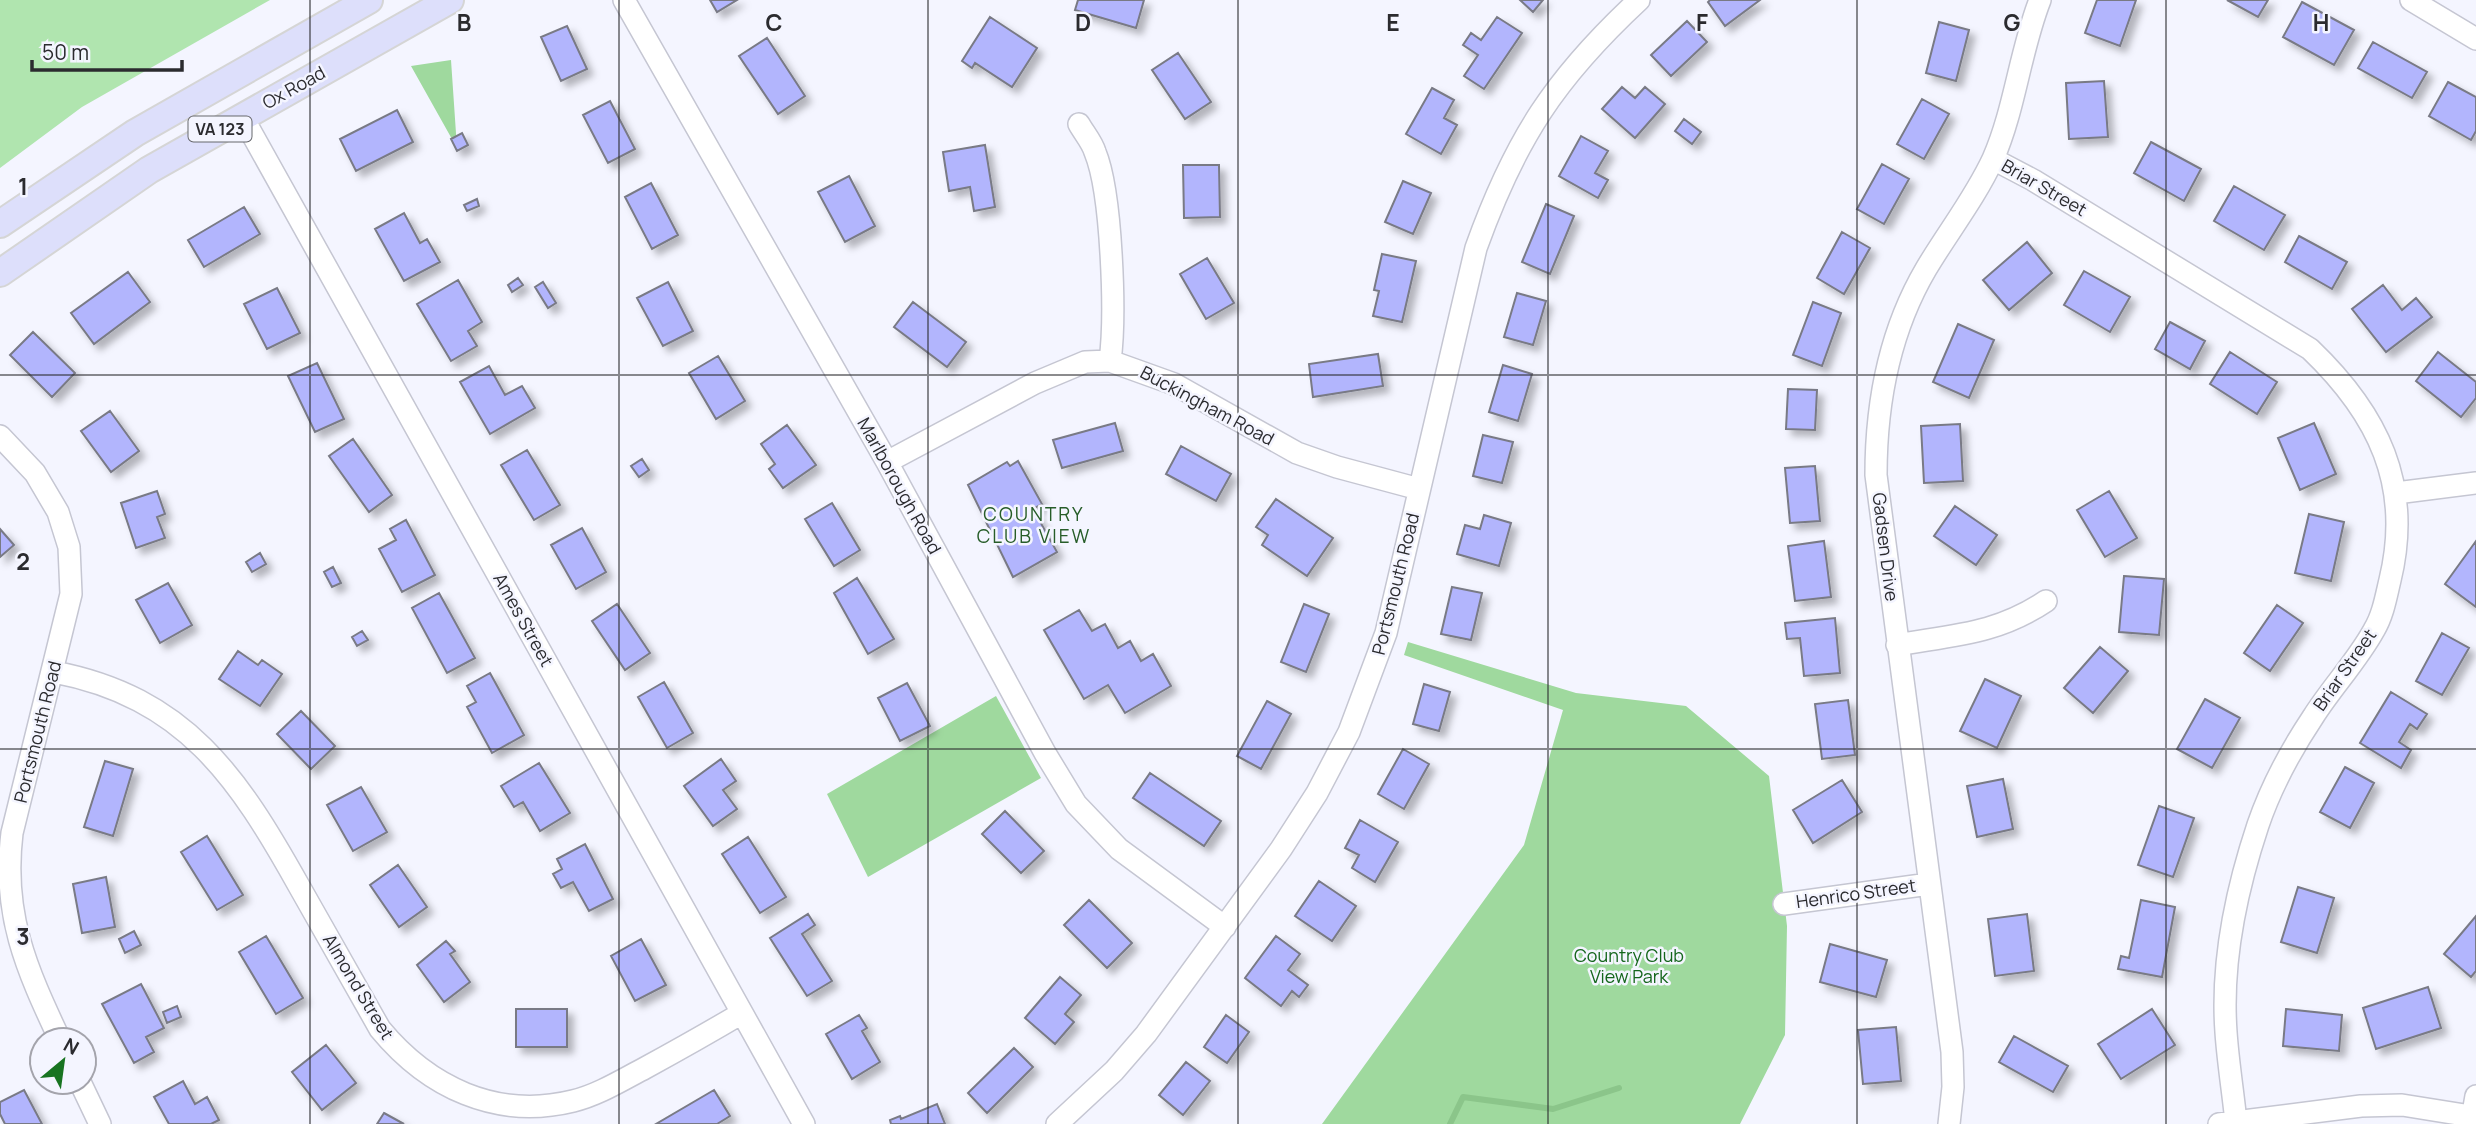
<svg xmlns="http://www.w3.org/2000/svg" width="2476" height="1124" viewBox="0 0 2476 1124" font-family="Manrope,sans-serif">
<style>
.green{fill:#b0e5af}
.forest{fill:#9fd99e}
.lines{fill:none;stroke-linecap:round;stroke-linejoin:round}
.stream{stroke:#8bc58a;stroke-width:6}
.building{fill:#b2b5fd;stroke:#797a85;stroke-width:2;filter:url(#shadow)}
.minor-casing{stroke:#c5c6d2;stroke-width:24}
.major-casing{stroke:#d5d5d5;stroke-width:30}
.minor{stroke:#fff;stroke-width:21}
.major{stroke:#dddffb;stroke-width:26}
.grid{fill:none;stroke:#2b2b2f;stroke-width:2;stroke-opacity:0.55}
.labels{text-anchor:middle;stroke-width:5;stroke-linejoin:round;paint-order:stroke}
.shield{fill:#f4f5ff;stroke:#67686d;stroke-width:2}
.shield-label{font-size:16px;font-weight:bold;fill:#2b2b2f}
.street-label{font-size:18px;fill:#2b2b2f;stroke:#f4f5ff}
.park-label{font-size:18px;fill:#14661c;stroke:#f4f5ff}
.neighbourhood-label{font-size:19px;letter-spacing:2px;fill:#275d29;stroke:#f4f5ff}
.grid-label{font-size:23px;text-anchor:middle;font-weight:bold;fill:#2b2b2f;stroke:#f4f5ff;stroke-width:5;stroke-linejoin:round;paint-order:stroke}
</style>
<defs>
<filter id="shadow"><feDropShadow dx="6" dy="6" stdDeviation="3.5" flood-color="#0004"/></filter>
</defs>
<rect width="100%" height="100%" fill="#f4f5ff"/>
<path class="green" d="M0 0H270L82 107 0 168Z"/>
<path class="forest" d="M451 60 457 148 411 66Z
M1408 642 1576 693 1686 706 1769 776 1787 926 1785 1035 1740 1124H1322L1524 845 1563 710 1404 655Z
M996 696 1041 778 868 877 827 794Z"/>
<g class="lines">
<path class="stream" d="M1450 1124 1463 1097 1553 1109 1619 1088"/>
</g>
<path class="building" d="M710 0H737L717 12Z
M1078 0H1144L1136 28 1075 10Z
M1520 0H1543L1533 12Z
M1710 0H1760L1725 26 1708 2Z
M2097 0H2136L2120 46 2085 33Z
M2227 0H2268L2258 17Z
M2302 2 2354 30 2334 65 2283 37Z
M990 17 1037 48 1012 87 975 63 972 68 962 61Z
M1497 17 1522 33 1484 89 1464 76 1478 55 1463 45 1471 33 1481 40Z
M1687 21 1707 42 1671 76 1651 55Z
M1939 22 1969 30 1956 81 1926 73Z
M567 26 587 69 561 81 541 37Z
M767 38 805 96 778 114 739 56Z
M2373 42 2427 72 2412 98 2358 68Z
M1178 53 1211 102 1185 119 1152 70Z
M2104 81 2108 137 2069 139 2066 83Z
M2448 82 2476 97V131L2471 140 2429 116Z
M1622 87 1635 98 1645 87 1665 104 1635 138 1602 109Z
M1432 88 1454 100 1444 118 1457 125 1441 154 1406 134Z
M1922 99 1949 114 1924 159 1897 144Z
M610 101 635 149 608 163 583 115Z
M397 110 413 142 356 171 340 139Z
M1684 119 1701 132 1692 144 1675 131Z
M462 133 468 145 457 151 451 139Z
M1581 136 1608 151 1595 173 1608 180 1598 198 1559 176Z
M2151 142 2201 169 2184 201 2134 173Z
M985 145 995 207 974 211 970 187 949 191 943 152Z
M1882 164 1909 179 1884 224 1857 209Z
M1183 165H1219L1220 217 1184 218Z
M849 176 875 226 845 242 818 192Z
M1403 181 1431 193 1413 234 1385 222Z
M651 183 678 235 652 249 625 197Z
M2234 186 2285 215 2264 250 2214 221Z
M477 199 479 206 467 211 464 205Z
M1546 204 1574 216 1550 274 1522 262Z
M244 207 260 234 204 267 188 240Z
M404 213 420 243 427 239 440 262 404 281 375 229Z
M1842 232 1870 248 1844 294 1817 278Z
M2299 236 2347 262 2332 289 2285 262Z
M2027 242 2052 273 2009 310 1983 280Z
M1382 254 1416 261 1402 322 1373 316 1379 291 1374 290Z
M1207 258 1234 303 1206 319 1180 274Z
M2084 271 2130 297 2110 332 2064 305Z
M128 272 150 302 94 344 71 313Z
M518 278 523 285 512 292 508 285Z
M458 280 482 322 468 331 477 346 451 361 417 304Z
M543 282 556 303 548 308 535 287Z
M668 282 693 331 663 346 637 298Z
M2383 285 2402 310 2416 298 2432 317 2386 352 2352 309Z
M277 288 300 333 267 349 244 304Z
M1517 293 1546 301 1533 345 1504 337Z
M913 302 966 342 947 367 894 327Z
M1813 302 1841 313 1822 366 1793 355Z
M2170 322 2205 341 2190 369 2155 349Z
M1958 324 1994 340 1969 398 1933 382Z
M33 332 75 373 52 397 10 355Z
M2230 352 2277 382 2257 414 2210 384Z
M2438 352 2476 382V398L2461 417 2416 381Z
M1378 354 1383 386 1313 397 1309 364Z
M718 356 745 401 716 419 689 373Z
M317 363 344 419 315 432 288 376Z
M1503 365 1532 374 1518 421 1489 412Z
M489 366 505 395 522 386 535 408 490 434 460 382Z
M1788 389 1817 390 1815 430 1786 429Z
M110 411 139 451 111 472 81 431Z
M1115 423 1123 451 1062 468 1053 440Z
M2314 423 2336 474 2300 490 2278 438Z
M1960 424 1963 481 1924 483 1921 426Z
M787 425 816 465 783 488 769 469 775 464 761 444Z
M1483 435 1513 442 1502 483 1473 476Z
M353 439 392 495 369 512 329 456Z
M1181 446 1231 474 1216 501 1166 474Z
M527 450 560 505 534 520 501 465Z
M642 459 649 470 639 477 631 466Z
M1018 461 1042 504 1033 509 1057 552 1013 577 968 485 1007 462 1010 466Z
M1815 466 1820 521 1790 523 1785 468Z
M157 491 165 514 157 517 165 538 136 548 121 503Z
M2109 491 2137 538 2105 557 2077 510Z
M1276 499 1333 538 1307 576 1262 545 1268 535 1256 527Z
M832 503 860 550 834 566 805 519Z
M1955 506 1997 535 1976 565 1934 536Z
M2309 514 2344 522 2331 581 2295 573Z
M1484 515 1511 523 1499 566 1457 554 1465 525 1480 529Z
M406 520 435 575 402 592 379 549 396 540 390 529Z
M582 528 606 572 576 589 551 545Z
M0 529 14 545 0 557Z
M1824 541 1831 597 1795 601 1788 546Z
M2476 541V607L2445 584Z
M260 553 266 564 252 572 246 562Z
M333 567 341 583 332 587 324 572Z
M2124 576 2164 579 2159 635 2119 632Z
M857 578 894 639 868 654 834 593Z
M168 583 192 625 160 643 136 600Z
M1452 587 1482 593 1471 640 1441 634Z
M439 593 475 658 447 673 412 608Z
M617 604 650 653 625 670 592 621Z
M1304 604 1329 614 1306 672 1281 662Z
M2277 605 2303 623 2270 671 2244 653Z
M1079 610 1092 631 1105 624 1118 648 1130 641 1141 661 1153 654 1171 686 1125 713 1108 685 1084 699 1044 630Z
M1835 618 1840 673 1804 676 1800 638 1787 639 1785 623Z
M362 631 368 640 357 646 352 637Z
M2442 633 2469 648 2442 695 2416 681Z
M2100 647 2128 671 2093 713 2064 688Z
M238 651 258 665 262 660 282 674 260 706 219 679Z
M490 673 524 735 492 753 467 707 476 702 467 686Z
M1985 679 2021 696 1997 748 1960 731Z
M664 682 693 733 667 748 638 697Z
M907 683 930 726 900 741 878 698Z
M1424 684 1450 692 1439 731 1413 724Z
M2391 692 2427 714 2417 729 2410 724 2399 742 2411 750 2401 768 2360 743Z
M2205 699 2240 718 2212 768 2177 749Z
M1848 700 1855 755 1822 759 1815 704Z
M1267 701 1291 714 1261 769 1237 756Z
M301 711 335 746 311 769 277 734Z
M1403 749 1429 764 1404 809 1378 794Z
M721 759 736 781 723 790 737 809 713 826 684 786Z
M105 761 133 769 113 836 84 827Z
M539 763 570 813 540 831 523 802 514 807 501 786Z
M2345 767 2374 783 2350 828 2320 812Z
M1150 773 1221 821 1204 846 1133 798Z
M2003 779 2013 829 1977 837 1967 786Z
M1842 780 1862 812 1813 843 1793 810Z
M361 787 387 832 353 851 327 805Z
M2159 806 2194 818 2173 877 2138 865Z
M1005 811 1044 851 1021 873 982 834Z
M1360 820 1398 842 1375 882 1352 868 1359 855 1345 848Z
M207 836 243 895 217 910 181 852Z
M748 837 786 897 760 913 722 854Z
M585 844 613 899 589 911 573 882 561 888 553 874 562 869 557 859Z
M398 865 427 907 399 927 370 885Z
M106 877 115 927 82 933 73 884Z
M1319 881 1356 906 1332 941 1295 916Z
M2298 887 2334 898 2317 953 2281 942Z
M1089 900 1132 943 1107 968 1064 925Z
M2141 900 2175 907 2162 977 2118 969 2121 956 2129 958Z
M808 914 815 925 802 934 832 981 807 996 770 938Z
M2027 914 2034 971 1995 976 1988 919Z
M2476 916V971L2471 977 2444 954Z
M134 931 141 945 125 953 119 939Z
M266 936 303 998 276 1014 239 952Z
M1276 936 1300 954 1288 970 1308 985 1299 997 1292 991 1281 1006 1245 978Z
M641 939 666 985 635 1001 611 956Z
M446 941 455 951 450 954 470 982 444 1002 417 965Z
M1830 944 1887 960 1876 997 1820 982Z
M1060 977 1081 995 1065 1014 1074 1022 1055 1044 1025 1018Z
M141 984 164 1028 146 1037 154 1052 134 1063 102 1004Z
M2428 987 2441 1028 2376 1049 2363 1008Z
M177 1006 181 1017 167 1023 163 1012Z
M516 1009H567V1047H516Z
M2152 1009 2175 1045 2121 1079 2098 1044Z
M2286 1009 2342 1015 2339 1051 2283 1046Z
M859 1015 867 1028 862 1031 880 1062 852 1079 826 1034Z
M1226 1015 1249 1032 1227 1063 1204 1047Z
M1896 1027 1901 1081 1863 1084 1858 1030Z
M2014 1036 2068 1066 2053 1092 1999 1062Z
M326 1045 356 1083 322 1110 292 1072Z
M1014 1048 1033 1067 987 1113 968 1093Z
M1186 1062 1210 1081 1183 1115 1159 1095Z
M183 1081 195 1104 207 1097 219 1120 211 1124H169L154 1097Z
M24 1090 42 1124H5L0 1114V1102Z
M714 1090 730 1116 717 1124H656Z
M937 1104 945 1124H891L890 1120 900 1116 901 1119Z
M384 1113 404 1124H377Z"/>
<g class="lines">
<defs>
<path id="minor" d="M624 0 887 462 1045 753 1076 804 1119 849 1225 927
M2411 0 2476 39
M242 116 804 1124
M1079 124C1084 133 1092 142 1095 152 1112 193 1116 316 1110 361
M1993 159 2033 180 2310 349C2378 414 2413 485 2390 580 2386 597 2383 615 2374 630 2357 661 2332 687 2313 717 2291 750 2271 787 2258 825 2236 891 2221 963 2226 1032 2228 1062 2233 1092 2236 1122
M0 436 35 473 58 512 69 547 71 594 12 833C2 914 26 968 60 1040
M887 462 1035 383 1085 362 1110 361 1174 384 1297 453 1337 467 1419 489
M2396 493 2476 483
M1897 645C1954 635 1997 634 2046 601
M54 672C185 697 238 777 299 886 326 934 353 982 380 1029 428 1087 496 1120 573 1101 598 1095 622 1080 645 1068 678 1050 710 1032 742 1013
M1784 904 1929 884
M80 1082 100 1124
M1057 1124 1114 1071 1146 1034 1281 849 1317 793 1349 732 1386 633 1476 248C1515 139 1555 78 1639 0
M1949 1124 1953 1087 1952 1052 1876 475C1876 402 1889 332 1926 269 1948 232 1975 198 1993 159 2015 109 2020 51 2040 0
M2219 1124 2361 1106 2402 1105 2471 1116
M2471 1124 2476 1096"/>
<path id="major" d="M0 224 135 133 369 0
M0 273 149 170 450 0"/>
</defs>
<use href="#minor" class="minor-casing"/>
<use href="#major" class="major-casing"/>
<use href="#minor" class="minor"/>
<use href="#major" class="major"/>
</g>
<path class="grid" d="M310 0V1124M619 0V1124M928 0V1124M1238 0V1124M1548 0V1124M1857 0V1124M2166 0V1124M0 375H2476M0 749H2476"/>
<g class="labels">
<rect class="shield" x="188.5" y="116.5" width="63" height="25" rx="5"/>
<g class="shield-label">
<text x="220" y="135">VA 123</text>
</g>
<g class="street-label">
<text transform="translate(294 88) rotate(-29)" y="6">Ox Road</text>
<text transform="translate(2044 188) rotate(30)" y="6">Briar Street</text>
<text transform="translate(1207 406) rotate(28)" y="6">Buckingham Road</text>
<text transform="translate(899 486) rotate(61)" y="6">Marlborough Road</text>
<text transform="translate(1885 547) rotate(83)" y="6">Gadsen Drive</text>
<text transform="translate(1396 584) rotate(-76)" y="6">Portsmouth Road</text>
<text transform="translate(523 620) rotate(61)" y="6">Ames Street</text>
<text transform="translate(2345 670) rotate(-55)" y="6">Briar Street</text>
<text transform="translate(38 732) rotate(-76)" y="6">Portsmouth Road</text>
<text transform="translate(1856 894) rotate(-8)" y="6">Henrico Street</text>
<text transform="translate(358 987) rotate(59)" y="6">Almond Street</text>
</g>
<g class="park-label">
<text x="1629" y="962">Country Club<tspan x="1629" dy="21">View Park</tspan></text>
</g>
<g class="neighbourhood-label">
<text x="1034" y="521">COUNTRY<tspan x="1034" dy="22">CLUB VIEW</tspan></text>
</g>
</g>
<g class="grid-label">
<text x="464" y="31">B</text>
<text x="774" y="31">C</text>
<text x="1083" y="31">D</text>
<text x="1393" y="31">E</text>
<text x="1702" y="31">F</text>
<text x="2012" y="31">G</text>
<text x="2321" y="31">H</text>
<text x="23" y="195">1</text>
<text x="23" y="570">2</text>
<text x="23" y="945">3</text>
</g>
<g transform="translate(63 1061) rotate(29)"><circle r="33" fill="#f4f5ff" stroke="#a4a4ac" stroke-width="2"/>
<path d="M0-5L12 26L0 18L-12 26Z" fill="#187421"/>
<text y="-10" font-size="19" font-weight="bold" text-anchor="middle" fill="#2b2b2f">N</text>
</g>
<path d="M32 60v10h150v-10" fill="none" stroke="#2b2b2f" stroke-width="3.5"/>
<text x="42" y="60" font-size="21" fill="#2b2b2f" stroke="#f4f5ff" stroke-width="5" paint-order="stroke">50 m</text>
</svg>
